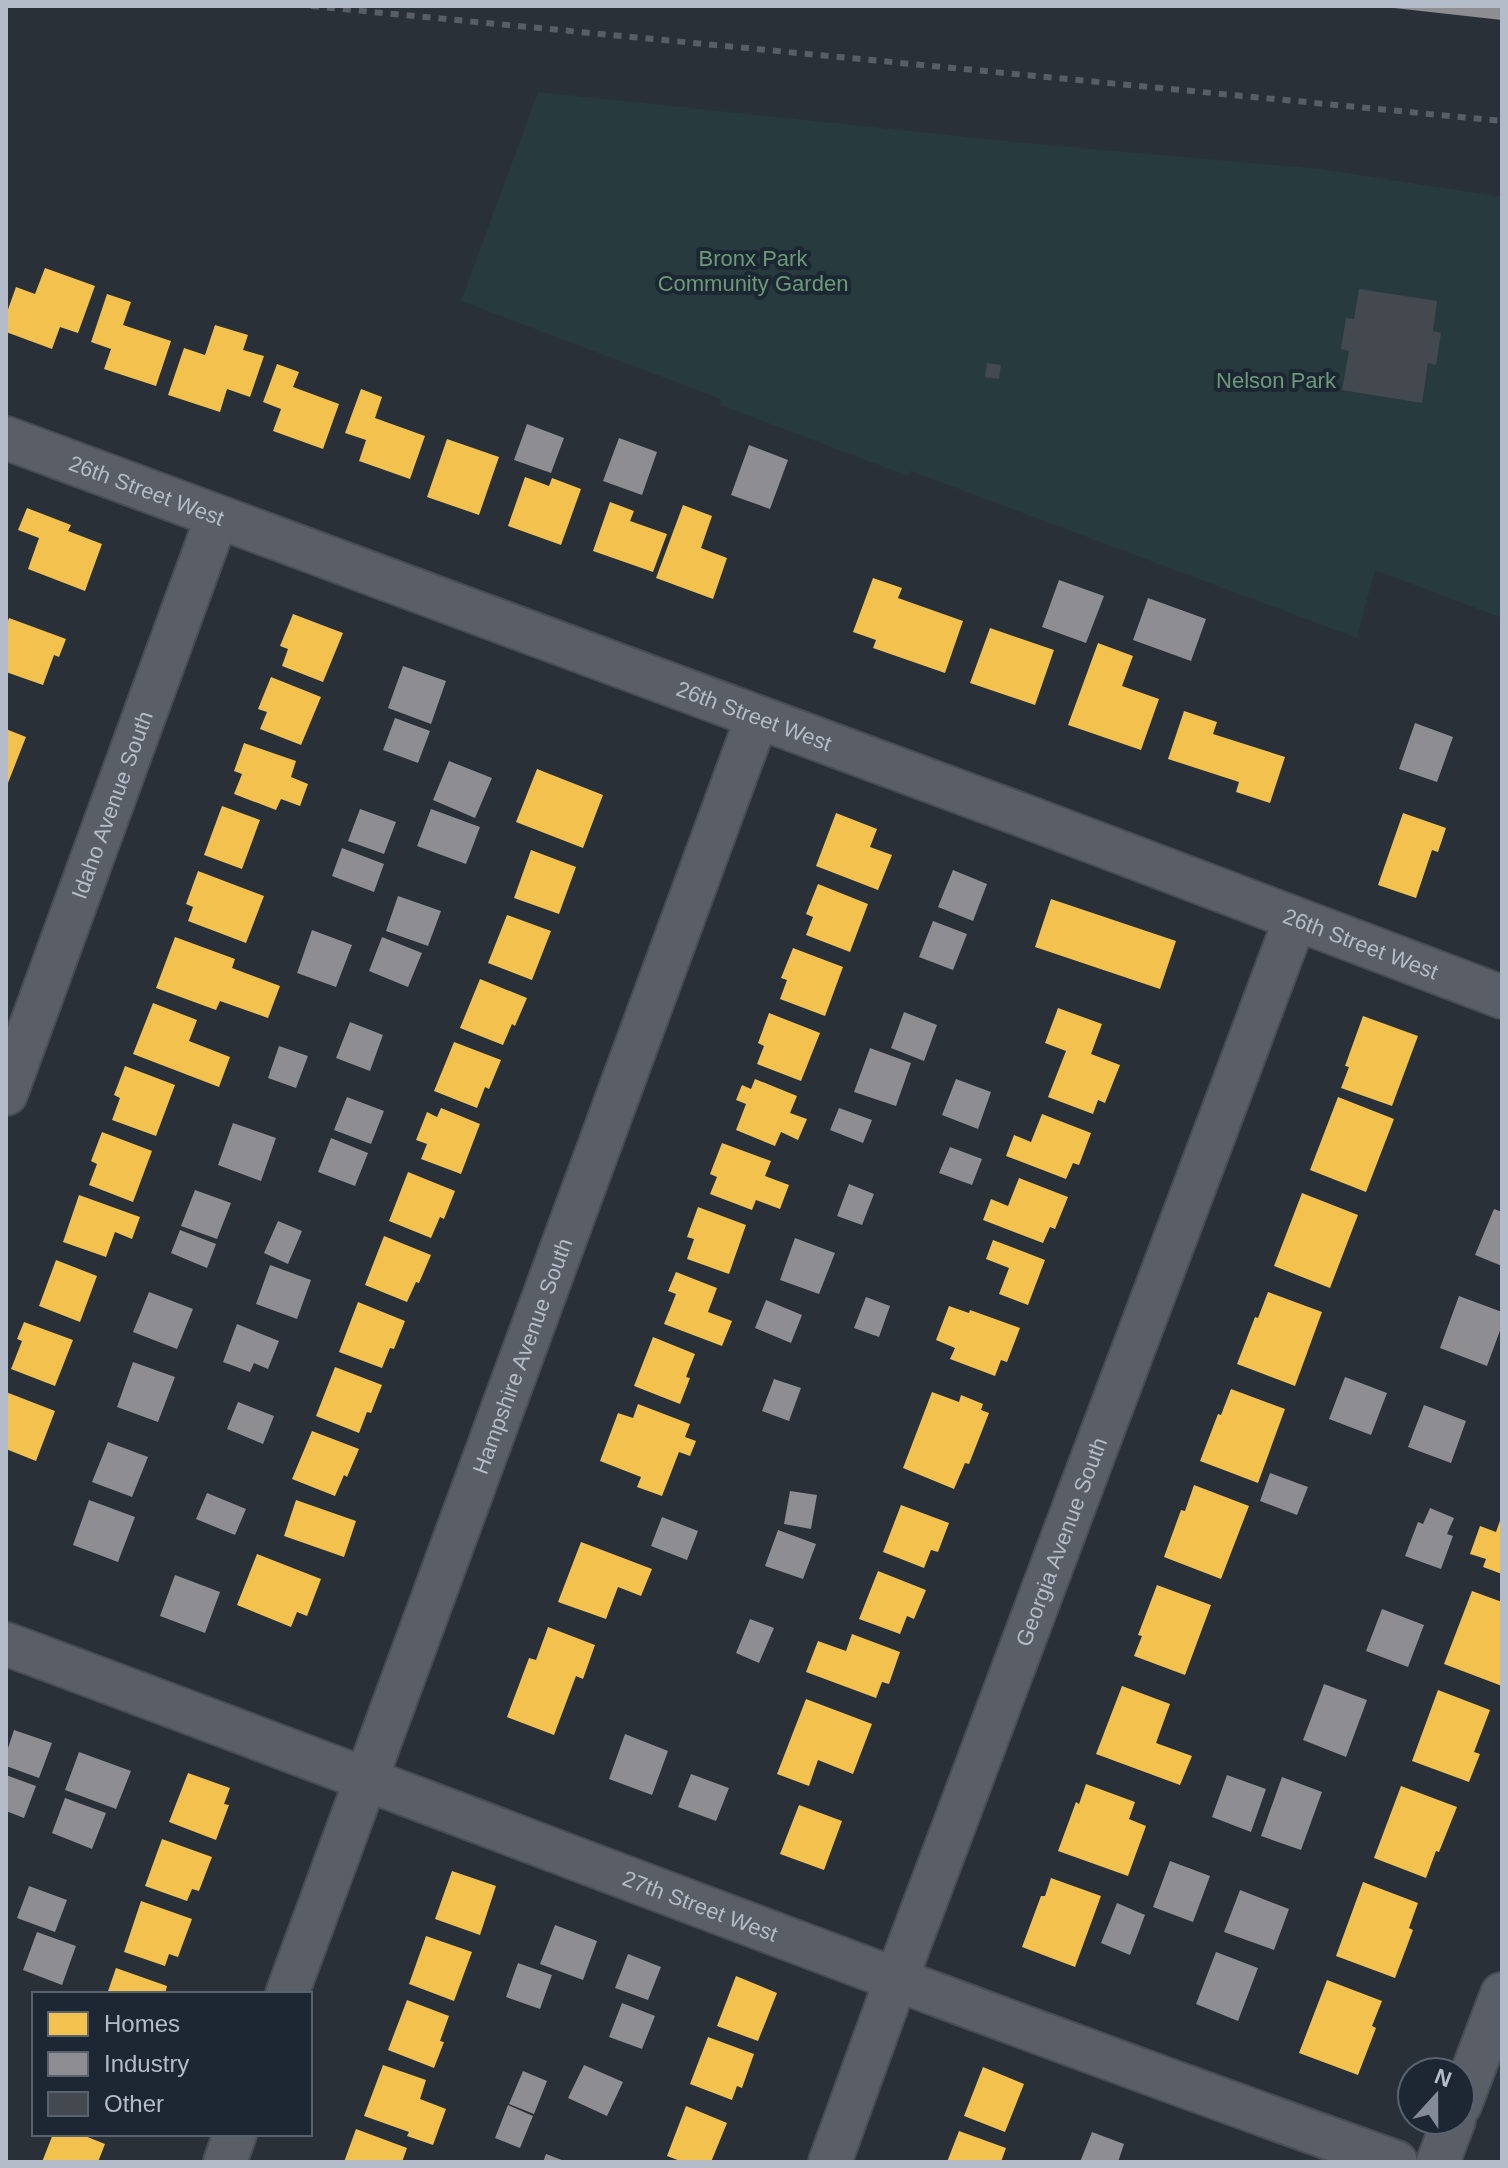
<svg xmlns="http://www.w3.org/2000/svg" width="1508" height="2168" viewBox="0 0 1508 2168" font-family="Helvetica,sans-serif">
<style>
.green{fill:#273a3e}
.homes{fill:#f2c14e}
.industry{fill:#8d8d92}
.building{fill:#444950}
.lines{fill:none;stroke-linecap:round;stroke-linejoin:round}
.street-casing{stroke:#484c53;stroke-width:46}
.street{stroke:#5a5e66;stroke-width:42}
.rail{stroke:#595d64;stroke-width:6;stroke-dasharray:8 8;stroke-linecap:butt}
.labels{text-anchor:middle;stroke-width:8;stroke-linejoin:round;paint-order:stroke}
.park-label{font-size:22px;fill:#6b9a76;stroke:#1d2633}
.street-label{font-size:22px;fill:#b4bcc9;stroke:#1d2633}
</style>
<rect width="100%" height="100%" fill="#2a3038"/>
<path class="green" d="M538 92 1025 143 1320 169 1502 197V618L1375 570 1357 638 911 471 908 476 720 405 721 399 461 301Z"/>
<path class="homes" d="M45 268 95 286 78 333 60 327 52 349 6 332V315L16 287 35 294Z
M107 294 131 302 123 325 171 341 156 386 104 369 111 349 91 342Z
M215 325 248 335 243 350 264 356 250 397 227 389 220 412 168 395 184 348 205 355Z
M277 364 299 372 293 387 339 404 323 449 273 431 281 409 263 402Z
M361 389 382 397 375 418 425 436 410 479 359 461 366 440 345 433Z
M447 439 499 457 479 515 427 497Z
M525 477 549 486 552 478 581 489 561 545 508 526Z
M610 502 634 511 630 521 667 534 653 572 593 551Z
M683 505 712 516 701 548 727 558 713 599 656 578Z
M27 508 71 525 68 531 102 544 85 591 28 569 39 538 18 530Z
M873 578 902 588 898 598 963 621 945 673 873 648 876 640 853 632Z
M293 614 343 633 323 682 282 666 288 649 280 646Z
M9 618 66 639 59 657 54 655 43 685 6 672V626Z
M990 628 1054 650 1035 705 970 683Z
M1098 643 1133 656 1122 686 1159 699 1141 750 1068 725Z
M271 677 321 697 301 745 260 729 267 712 258 709Z
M1184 711 1217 722 1213 734 1285 757 1270 803 1236 792 1239 782 1168 759Z
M6 729 26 737 6 788Z
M244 743 296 761 291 777 308 784 300 806 281 799 276 810 234 794 242 774 234 771Z
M537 769 603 795 583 848 516 822Z
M222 806 260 820 242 869 204 855Z
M836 813 877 829 870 847 892 855 878 890 816 866Z
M1403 813 1446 828 1438 852 1432 850 1416 898 1378 885Z
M531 850 576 867 559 914 514 898Z
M198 871 264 896 246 943 188 921 193 907 186 904Z
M818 884 868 904 850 952 806 935 813 917 806 914Z
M1051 899 1176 941 1160 989 1035 947Z
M507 915 551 931 532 980 488 963Z
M175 937 235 959 232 968 280 986 268 1018 220 1001 216 1010 156 988Z
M793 948 843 967 825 1016 780 999 787 980 781 978Z
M480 979 527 998 515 1026 512 1024 503 1045 460 1028Z
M153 1003 197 1020 189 1041 230 1057 219 1087 133 1054Z
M1058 1008 1102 1024 1091 1054 1120 1065 1105 1103 1098 1100 1093 1114 1048 1097 1066 1051 1045 1043Z
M769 1013 820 1033 801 1081 757 1064 764 1046 758 1043Z
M1363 1016 1418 1036 1392 1106 1341 1088 1349 1067 1345 1066Z
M454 1042 501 1060 489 1089 485 1087 477 1108 434 1091Z
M125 1066 175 1085 156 1136 112 1120 120 1098 114 1095Z
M755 1079 797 1096 790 1113 807 1119 798 1140 781 1132 775 1146 736 1130 746 1104 736 1100 742 1085 751 1089Z
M1338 1097 1394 1119 1366 1192 1310 1170Z
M441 1108 480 1124 461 1174 421 1159 427 1144 416 1140 427 1112 437 1117Z
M1042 1114 1091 1133 1079 1165 1073 1163 1066 1179 1006 1156 1014 1135 1031 1142Z
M102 1132 152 1151 133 1202 89 1185 97 1164 91 1161Z
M722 1143 771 1161 765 1176 789 1185 780 1209 756 1200 752 1210 710 1194 717 1177 710 1174Z
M408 1172 455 1191 444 1219 440 1217 431 1238 389 1221Z
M1019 1178 1068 1197 1055 1229 1050 1227 1043 1243 983 1220 991 1199 1008 1206Z
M1302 1193 1358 1215 1330 1288 1274 1266Z
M79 1195 140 1217 132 1239 115 1232 106 1257 63 1242Z
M698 1207 746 1225 729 1274 687 1259 694 1239 687 1237Z
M384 1236 431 1255 419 1283 416 1282 407 1302 365 1285Z
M993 1240 1045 1260 1028 1305 999 1294 1009 1268 986 1259Z
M56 1260 97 1276 80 1322 39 1306Z
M676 1272 717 1288 708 1312 732 1321 722 1346 664 1324 676 1294 668 1291Z
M1268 1292 1322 1312 1295 1386 1237 1364 1255 1317 1258 1318Z
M358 1302 405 1321 394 1349 390 1348 382 1368 339 1352Z
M949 1306 969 1313 970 1310 1020 1328 1007 1362 1001 1360 995 1376 950 1359 955 1348 936 1340Z
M24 1322 73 1340 55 1386 11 1369 22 1341 17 1339Z
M653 1337 695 1354 686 1377 690 1378 680 1404 634 1386Z
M335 1367 382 1385 371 1413 367 1412 359 1433 316 1416Z
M1231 1389 1285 1409 1258 1483 1200 1461 1218 1414 1221 1415Z
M6 1392 55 1411 36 1461 6 1449Z
M932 1392 959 1402 961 1395 983 1404 981 1410 989 1413 969 1464 965 1463 954 1489 903 1468Z
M638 1404 690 1424 685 1437 696 1441 690 1456 679 1452 662 1496 637 1487 641 1477 600 1461 618 1413 633 1418Z
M312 1431 359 1449 347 1477 344 1475 335 1496 292 1479Z
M1194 1485 1249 1506 1221 1579 1164 1557 1181 1510 1185 1511Z
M296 1500 356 1521 344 1557 284 1536Z
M901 1505 949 1523 938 1552 931 1550 924 1568 883 1552Z
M1502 1515V1574L1483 1567 1486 1559 1470 1554 1480 1526 1496 1532Z
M581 1542 652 1569 641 1596 618 1587 606 1619 558 1602Z
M257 1554 321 1579 307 1616 297 1612 291 1627 237 1605Z
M878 1571 926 1590 914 1619 907 1616 900 1634 859 1619Z
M1157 1585 1211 1605 1185 1675 1134 1656 1142 1636 1138 1635Z
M1472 1591 1502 1602V1686L1444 1664Z
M548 1627 595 1645 583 1679 576 1676 554 1735 507 1717 529 1658 536 1660Z
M852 1634 900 1652 889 1684 882 1682 876 1698 806 1672 818 1641 846 1651Z
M1122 1686 1170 1704 1156 1743 1192 1756 1180 1785 1096 1754Z
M1438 1690 1490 1710 1474 1752 1480 1754 1469 1782 1412 1761Z
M806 1699 872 1724 853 1774 818 1760 809 1786 777 1774Z
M188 1773 230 1788 224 1804 229 1805 216 1840 169 1822Z
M1086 1784 1135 1802 1129 1819 1146 1826 1128 1876 1058 1851 1076 1802 1079 1804Z
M1401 1786 1457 1807 1439 1852 1436 1851 1426 1878 1374 1858Z
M799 1805 842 1821 824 1870 780 1854Z
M162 1839 212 1857 199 1891 192 1889 187 1901 145 1886Z
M452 1871 496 1886 480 1935 435 1919Z
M1051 1878 1101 1896 1075 1967 1022 1947 1041 1896H1045Z
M1363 1882 1418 1903 1409 1928 1413 1930 1395 1978 1336 1956Z
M141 1901 192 1919 178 1957 169 1954 165 1966 124 1952Z
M426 1936 472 1952 454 2001 409 1984Z
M116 1968 167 1986 165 1994H107Z
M736 1976 777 1993 758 2041 717 2026Z
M1327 1980 1382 2001 1372 2026 1376 2028 1358 2075 1299 2053Z
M407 2000 449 2016 440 2041 444 2042 434 2068 388 2050Z
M708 2037 754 2054 742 2088 737 2086 732 2100 690 2084Z
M383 2065 426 2080 420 2099 446 2109 433 2145 407 2136 409 2132 364 2116Z
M983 2067 1024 2084 1005 2132 964 2116Z
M686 2106 727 2123 711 2162H683L667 2156Z
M356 2129 407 2148 402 2162H344Z
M959 2131 1006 2148 1001 2162H947Z
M53 2134H80L105 2144 98 2162H42Z"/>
<path class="industry" d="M1394 6H1502V20L1394 8Z
M527 424 564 438 551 473 514 460Z
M619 438 657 452 642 495 603 481Z
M749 445 788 460 770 509 731 495Z
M1059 580 1104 596 1086 643 1042 627Z
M1148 598 1206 619 1191 661 1133 640Z
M403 666 446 681 431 724 388 708Z
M395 718 430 731 418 763 383 750Z
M1415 723 1453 737 1437 782 1399 769Z
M449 761 492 778 475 818 433 800Z
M360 809 396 822 384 854 348 841Z
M431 809 480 827 466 864 417 846Z
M342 848 384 864 374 892 332 876Z
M953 870 987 884 973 921 938 907Z
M398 896 441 911 428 946 386 931Z
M933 921 967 934 953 970 919 957Z
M312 930 352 945 336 987 297 973Z
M382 937 422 953 408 987 369 971Z
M904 1012 937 1025 924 1061 891 1048Z
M350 1022 383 1035 370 1071 336 1058Z
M279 1046 308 1056 296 1088 268 1078Z
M870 1048 911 1063 896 1106 854 1092Z
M956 1079 991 1092 978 1129 942 1115Z
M347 1097 384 1111 371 1144 334 1130Z
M839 1108 872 1120 863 1143 830 1130Z
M233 1123 276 1138 261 1181 218 1165Z
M331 1138 368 1153 355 1186 318 1172Z
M950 1147 982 1159 972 1185 939 1173Z
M849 1184 874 1194 862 1225 837 1216Z
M195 1190 231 1203 217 1239 181 1226Z
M1494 1209 1502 1212V1266L1475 1255Z
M278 1221 302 1231 288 1264 264 1253Z
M180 1230 216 1244 207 1268 171 1253Z
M795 1238 835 1253 819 1294 780 1280Z
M270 1265 311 1280 297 1319 256 1304Z
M149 1292 193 1309 177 1349 133 1332Z
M1459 1296 1502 1312V1325L1487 1366 1440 1348Z
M866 1297 890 1306 879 1337 854 1328Z
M766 1300 802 1315 791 1343 755 1328Z
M237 1324 279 1341 268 1369 254 1363 250 1372 223 1362Z
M133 1362 175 1377 158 1422 117 1407Z
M1345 1377 1387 1393 1371 1435 1329 1419Z
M774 1379 801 1388 789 1421 762 1411Z
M238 1402 274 1416 263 1444 227 1429Z
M1424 1405 1466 1421 1451 1463 1408 1447Z
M108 1442 148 1457 132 1497 92 1482Z
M1270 1473 1308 1487 1297 1515 1260 1501Z
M790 1491 817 1495 811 1529 784 1524Z
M207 1493 246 1509 235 1535 196 1519Z
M89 1500 135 1517 118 1562 73 1545Z
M1430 1508 1454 1518 1447 1534 1453 1536 1441 1569 1405 1556 1418 1522 1423 1524Z
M662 1517 698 1531 687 1560 651 1546Z
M778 1530 816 1544 803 1579 765 1566Z
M175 1575 220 1592 205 1633 160 1616Z
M1382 1609 1424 1625 1408 1667 1366 1651Z
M750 1619 774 1628 759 1663 736 1653Z
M1324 1684 1367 1700 1346 1757 1303 1740Z
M14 1730 52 1743 39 1778 6 1766V1754Z
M625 1734 668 1751 652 1795 609 1779Z
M79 1752 131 1771 116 1809 65 1790Z
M691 1774 729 1788 716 1821 678 1807Z
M6 1775 36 1786 24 1818 6 1811Z
M1227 1775 1266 1789 1251 1832 1212 1817Z
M1282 1777 1322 1792 1301 1850 1261 1836Z
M65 1798 106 1813 92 1849 52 1833Z
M1170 1861 1210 1876 1193 1922 1153 1907Z
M29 1886 67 1900 55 1932 17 1918Z
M1240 1890 1289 1909 1274 1950 1224 1932Z
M1117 1903 1145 1915 1130 1955 1101 1943Z
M555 1925 597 1941 583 1980 540 1964Z
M37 1932 76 1946 62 1985 23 1970Z
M1216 1952 1258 1968 1238 2021 1196 2004Z
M628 1954 661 1967 648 2000 615 1988Z
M518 1963 552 1975 540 2009 506 1997Z
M622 2003 655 2016 642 2049 609 2037Z
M584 2065 623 2082 607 2116 568 2098Z
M523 2071 547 2081 534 2114 509 2104Z
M508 2105 533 2116 520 2148 495 2138Z
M1092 2132 1124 2144 1118 2162H1080Z
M546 2154 567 2162H543Z"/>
<path class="building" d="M1359 289 1437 301 1433 331 1441 333 1436 365 1428 363 1422 403 1342 390 1349 351 1341 349 1346 318 1354 319Z
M987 363 1001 365 999 379 985 377Z"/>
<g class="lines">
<defs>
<g id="street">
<path id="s1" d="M6 438 1030 818 1502 997"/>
<path id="s2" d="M6 1094 217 517"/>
<path id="s3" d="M6 1644C469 1816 930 1997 1396 2162"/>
<path id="s4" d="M287 1994 757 718"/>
<path d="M1460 2105 1502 1994"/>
<path d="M225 2162 235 2134"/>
<path id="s5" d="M830 2162 896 1980 1295 920"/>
<path d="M1438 2162 1454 2120"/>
</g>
</defs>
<use href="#street" class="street-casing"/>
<use href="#street" class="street"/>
<path class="rail" d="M311 6 1502 121"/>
</g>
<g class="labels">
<g class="park-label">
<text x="753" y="266">Bronx Park<tspan x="753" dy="25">Community Garden</tspan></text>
<text x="1276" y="388">Nelson Park</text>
</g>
<g class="street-label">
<text dy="8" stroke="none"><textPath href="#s1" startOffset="150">26th Street West</textPath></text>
<text dy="8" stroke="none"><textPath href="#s1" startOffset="798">26th Street West</textPath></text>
<text dy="8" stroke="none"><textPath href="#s2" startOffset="308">Idaho Avenue South</textPath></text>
<text dy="8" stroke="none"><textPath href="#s1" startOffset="1446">26th Street West</textPath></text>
<text dy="8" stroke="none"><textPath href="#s4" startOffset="680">Hampshire Avenue South</textPath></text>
<text dy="8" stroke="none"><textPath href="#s5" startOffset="662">Georgia Avenue South</textPath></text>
<text dy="8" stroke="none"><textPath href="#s3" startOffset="742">27th Street West</textPath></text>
</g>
</g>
<rect width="1508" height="2168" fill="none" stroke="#b4bcc9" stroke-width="16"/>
<rect x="32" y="1992" width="280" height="144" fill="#1d2633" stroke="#59626f" stroke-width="2"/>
<rect x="48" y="2012" width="40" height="24" fill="#f2c14e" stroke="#59626f" stroke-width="2"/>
<text x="104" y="2032" font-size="24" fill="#b4bcc9">Homes</text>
<rect x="48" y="2052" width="40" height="24" fill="#8d8d92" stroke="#59626f" stroke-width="2"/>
<text x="104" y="2072" font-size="24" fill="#b4bcc9">Industry</text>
<rect x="48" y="2092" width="40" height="24" fill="#444950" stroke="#59626f" stroke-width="2"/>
<text x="104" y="2112" font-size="24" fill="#b4bcc9">Other</text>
<g transform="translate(1436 2096) rotate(21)"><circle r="38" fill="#1d2633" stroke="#59626f" stroke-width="2"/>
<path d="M0-6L14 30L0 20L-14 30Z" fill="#848b96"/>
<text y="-12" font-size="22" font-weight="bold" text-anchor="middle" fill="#b4bcc9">N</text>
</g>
</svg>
